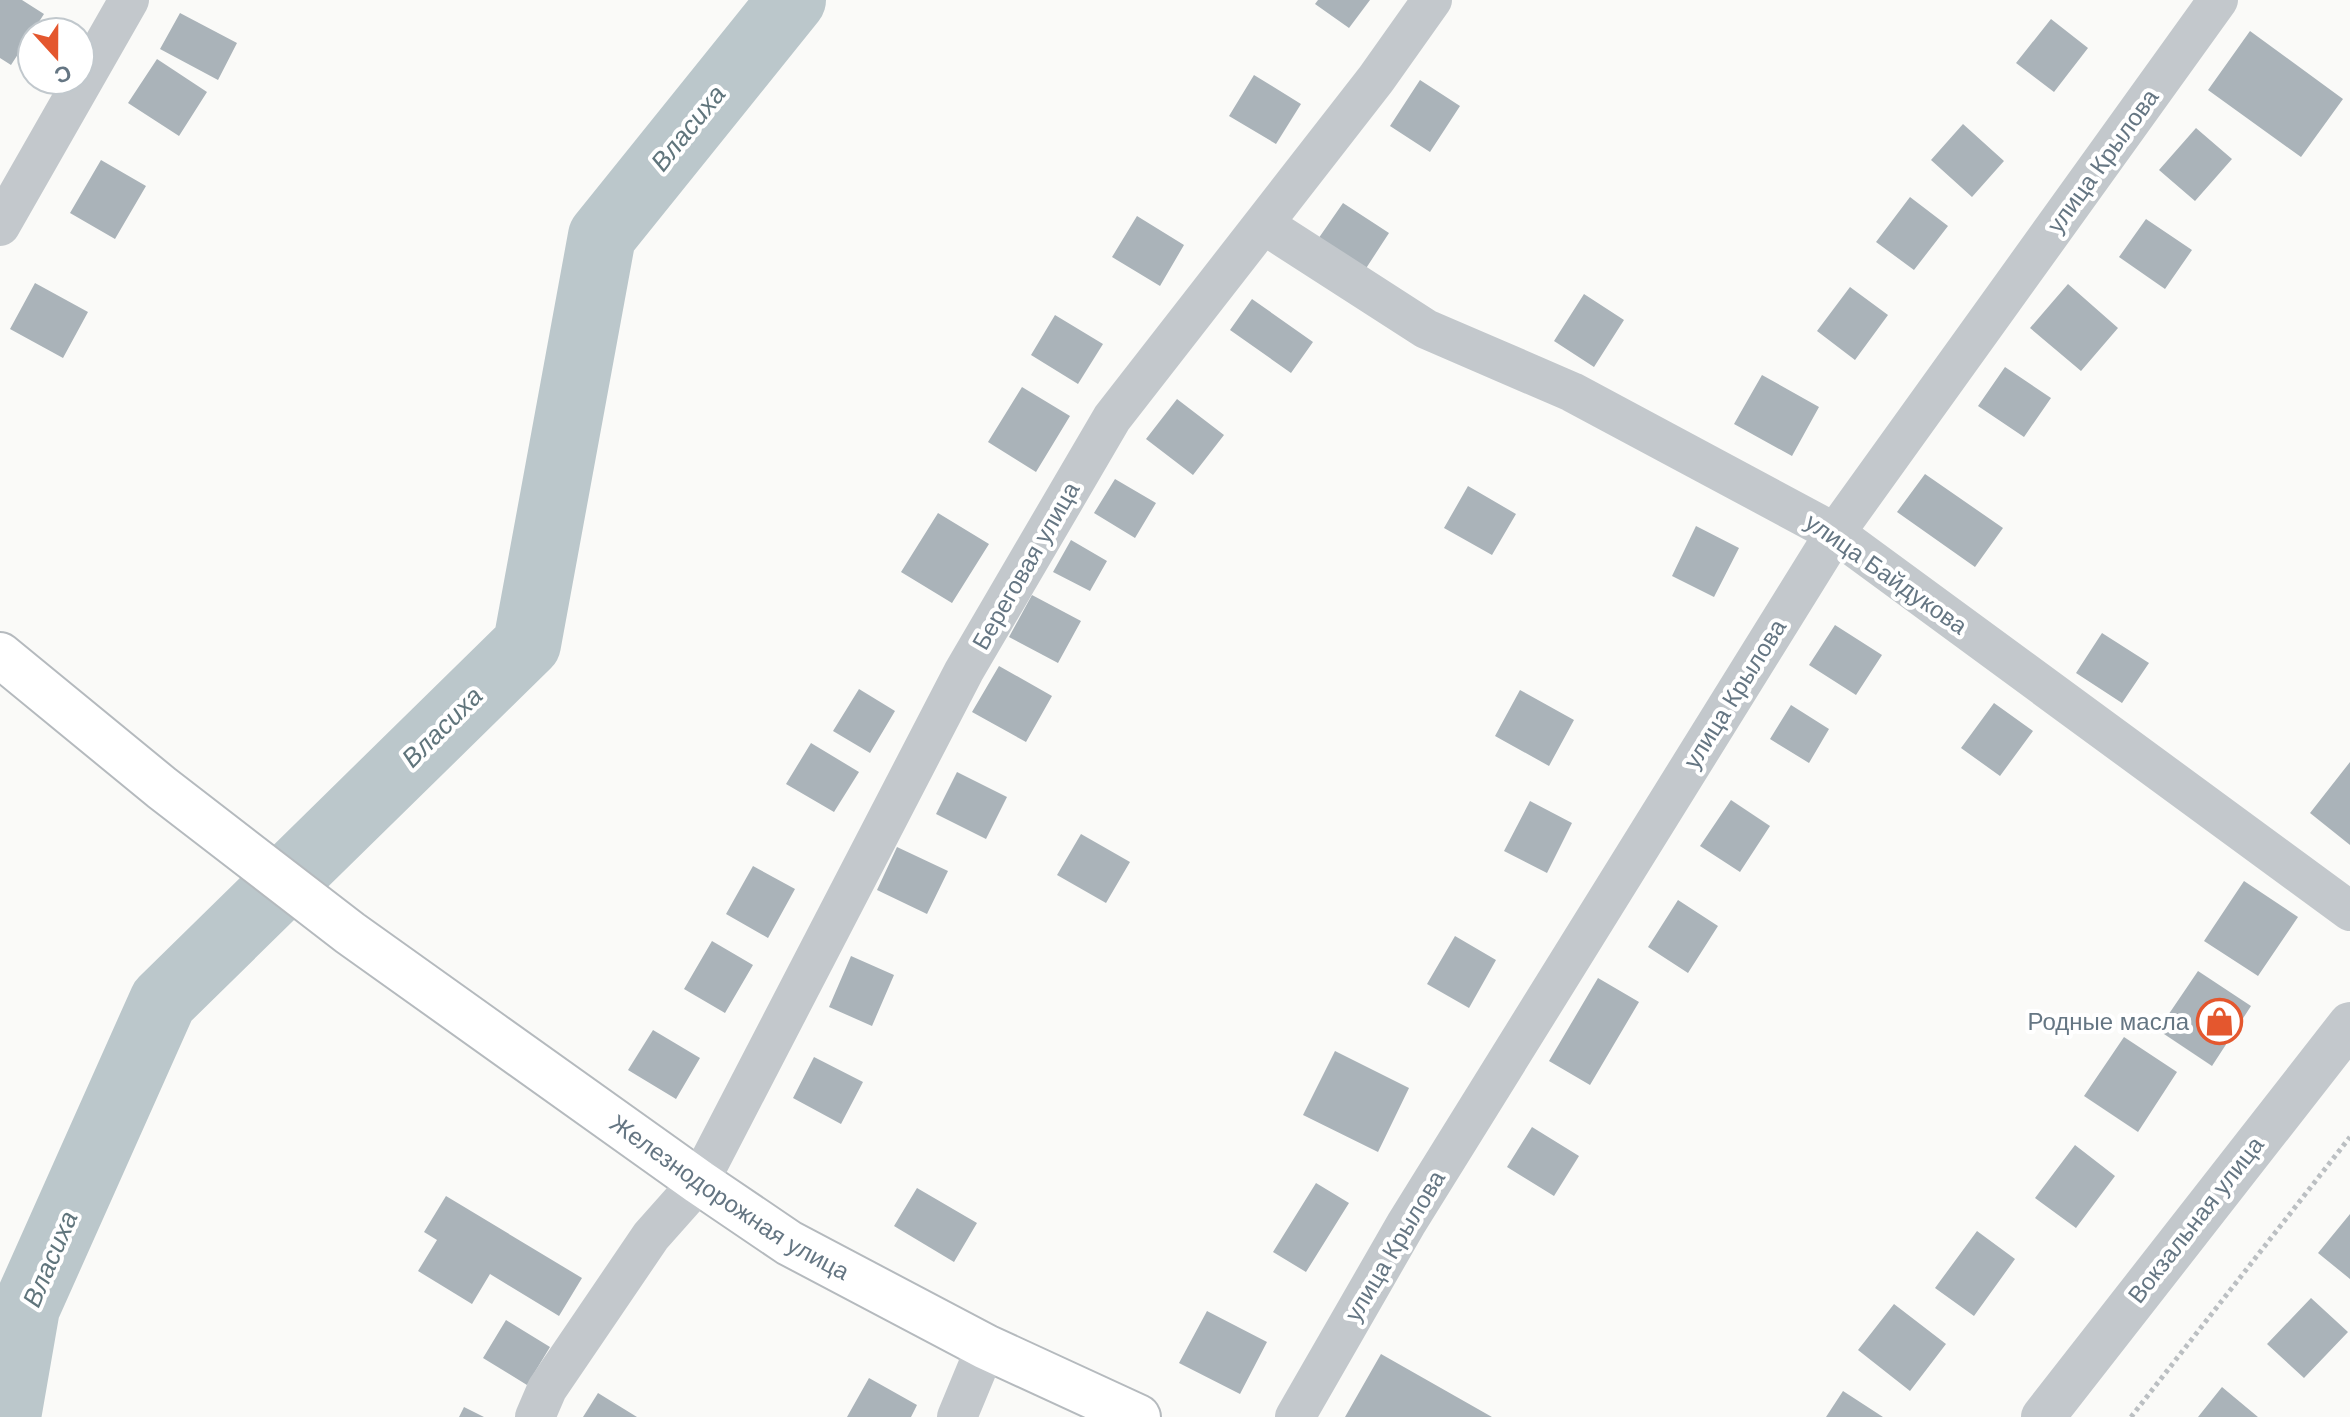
<svg xmlns="http://www.w3.org/2000/svg" width="2350" height="1417" viewBox="0 0 2350 1417" font-family="Helvetica,sans-serif">
<style>
.lines{fill:none;stroke-linecap:round;stroke-linejoin:round}
.river{stroke:#bbc7cb;stroke-width:68}
.building{fill:#aab3b9}
.primary-casing{stroke:#b5babe;stroke-width:48}
.path{stroke:#bbbfc2;stroke-width:5;stroke-dasharray:4 4;stroke-linecap:butt}
.minor{stroke:#c3c8cc;stroke-width:40}
.tertiary{stroke:#c3c8cc;stroke-width:44}
.primary{stroke:#fff;stroke-width:44}
.labels{text-anchor:middle;stroke-width:8;stroke-linejoin:round;paint-order:stroke}
.street-label{font-size:24px;fill:#657683;stroke:#fff}
.poi-label{font-size:24px;fill:#657683;stroke:#fff;text-anchor:end}
.water-label{font-size:26px;font-style:italic;fill:#60757c;stroke:#fff}
</style>
<rect width="100%" height="100%" fill="#fafaf8"/>
<g class="lines">
<path class="river" d="M7 1417 26 1308 163 1001 527 644 602 236 792 0"/>
</g>
<path class="building" d="M0 0H22L44 14 11 65 0 58Z
M1318 0H1370L1349 28 1315 4Z
M180 13 237 43 218 80 160 49Z
M2051 19 2088 48 2054 92 2016 63Z
M2250 31 2343 99 2301 157 2208 90Z
M157 59 207 92 179 136 128 103Z
M1254 75 1301 104 1276 144 1229 116Z
M1420 80 1460 106 1430 152 1390 126Z
M1963 124 2004 161 1972 197 1931 160Z
M2196 128 2232 159 2195 201 2159 170Z
M101 160 146 186 115 239 70 213Z
M1910 197 1948 226 1914 270 1876 242Z
M1343 203 1389 233 1363 273 1316 242Z
M1137 216 1184 245 1160 286 1112 257Z
M2146 219 2192 250 2165 289 2119 257Z
M35 283 88 312 63 358 10 329Z
M2068 284 2118 328 2081 371 2030 328Z
M1850 287 1888 315 1855 360 1817 331Z
M1584 294 1624 320 1594 367 1554 341Z
M1252 299 1313 342 1291 373 1230 330Z
M1055 315 1103 344 1078 384 1031 355Z
M2005 367 2051 398 2024 437 1978 406Z
M1762 375 1819 407 1792 456 1734 424Z
M1022 387 1070 416 1036 472 988 442Z
M1177 399 1224 435 1193 475 1146 439Z
M1925 474 2003 528 1975 567 1897 512Z
M1115 479 1156 503 1135 538 1094 513Z
M1468 486 1516 514 1492 555 1444 528Z
M938 513 989 544 952 603 901 572Z
M1696 526 1739 548 1714 597 1672 576Z
M1071 540 1107 561 1090 591 1053 572Z
M1032 595 1081 621 1058 663 1009 637Z
M1835 625 1882 655 1856 695 1809 665Z
M2102 633 2149 663 2122 703 2076 673Z
M999 666 1052 696 1026 742 972 712Z
M859 689 895 711 870 753 833 731Z
M1520 690 1574 720 1549 766 1495 736Z
M1994 703 2033 731 2000 776 1961 748Z
M1791 705 1829 729 1809 763 1770 739Z
M811 743 859 772 834 812 786 784Z
M2350 762V845L2310 813Z
M957 772 1007 797 986 839 936 814Z
M1731 800 1770 826 1740 872 1700 846Z
M1530 801 1572 823 1547 873 1504 851Z
M1081 834 1130 862 1106 903 1057 875Z
M897 847 948 871 927 914 877 890Z
M753 866 795 889 768 938 726 914Z
M2244 881 2298 917 2258 976 2204 941Z
M1678 900 1718 926 1688 973 1648 947Z
M1455 936 1496 960 1469 1008 1427 984Z
M712 941 753 965 725 1013 684 989Z
M851 956 894 975 872 1026 829 1007Z
M2198 971 2251 1006 2212 1066 2158 1030Z
M1598 978 1639 1002 1590 1085 1549 1061Z
M653 1030 700 1058 676 1099 628 1070Z
M2124 1037 2177 1072 2138 1132 2084 1096Z
M1335 1051 1409 1088 1378 1152 1303 1115Z
M814 1057 863 1082 841 1124 793 1098Z
M1532 1127 1579 1156 1554 1196 1507 1167Z
M2075 1145 2115 1176 2076 1228 2035 1198Z
M1316 1183 1349 1203 1306 1272 1273 1252Z
M917 1188 977 1223 954 1262 894 1226Z
M446 1196 582 1278 559 1316 490 1274 472 1304 418 1271 437 1240 424 1232Z
M2350 1214V1279L2318 1253Z
M1977 1231 2015 1259 1974 1316 1935 1288Z
M2311 1298 2348 1332 2304 1378 2267 1344Z
M1894 1304 1946 1344 1910 1391 1858 1350Z
M1207 1311 1267 1342 1240 1394 1179 1363Z
M506 1320 550 1347 527 1385 483 1358Z
M1381 1354 1492 1417H1345Z
M869 1378 917 1405 911 1417H847Z
M2222 1387 2258 1417H2198Z
M1843 1391 1883 1417H1826Z
M598 1393 637 1417H583Z
M464 1407 484 1417H459Z"/>
<g class="lines">
<defs>
<g id="primary">
<path id="s1" d="M0 655 162 788 350 933 699 1182 789 1243 986 1347 1138 1417"/>
</g>
</defs>
<use href="#primary" class="primary-casing"/>
<path class="path" d="M2131 1417 2350 1137"/>
<path class="minor" d="M1263 224 1426 329 1572 392 1835 533 2350 911
M0 226 129 0
M535 1417 547 1389 651 1236 699 1182 964 671 1112 418 1376 79 1432 0
M957 1417 986 1347
M1295 1417 1406 1224 1835 533 2218 0"/>
<path class="tertiary" d="M2043 1417 2350 1024"/>
<use href="#primary" class="primary"/>
</g>
<defs>
<symbol id="shop-ring" viewBox="-11 -11 22 22"><circle r="9.5" fill="#fff" stroke="#e4572e" stroke-width="1.5"/><path d="M-5-2.5h2.3a2.7 3.5 0 0 1 5.4 0H5L5.5 6h-11ZM-1.5-2.5h3a1.5 2.3 0 0 0-3 0Z" fill="#e4572e"/></symbol>
</defs>
<g fill-rule="evenodd">
<use href="#shop-ring" x="2194" y="996" width="51" height="51"/>
</g>
<g class="labels">
<g class="street-label">
<text transform="translate(2103 161) rotate(-54)" y="8">улица Крылова</text>
<text transform="translate(1026 566) rotate(-60)" y="8">Береговая улица</text>
<text transform="translate(1886 574) rotate(35)" y="8">улица Байдукова</text>
<text transform="translate(1735 694) rotate(-58)" y="8">улица Крылова</text>
<text dy="8" stroke="none"><textPath href="#s1" startOffset="910">Железнодорожная улица</textPath></text>
<text transform="translate(2196 1220) rotate(-52)" y="8">Вокзальная улица</text>
<text transform="translate(1395 1246) rotate(-59)" y="8">улица Крылова</text>
</g>
<g class="poi-label">
<text x="2189" y="1030">Родные масла</text>
</g>
<g class="water-label">
<text transform="translate(688 128) rotate(-51)" y="9">Власиха</text>
<text transform="translate(442 727) rotate(-45)" y="9">Власиха</text>
<text transform="translate(50 1259) rotate(-67)" y="9">Власиха</text>
</g>
</g>
<g transform="translate(56 56) rotate(159)"><circle r="38" fill="#ffffff" stroke="#c1c8cd" stroke-width="2"/>
<path d="M0-6L14 30L0 20L-14 30Z" fill="#e4572e"/>
<text y="-12" font-size="22" font-weight="bold" text-anchor="middle" fill="#657683">С</text>
</g>
</svg>
